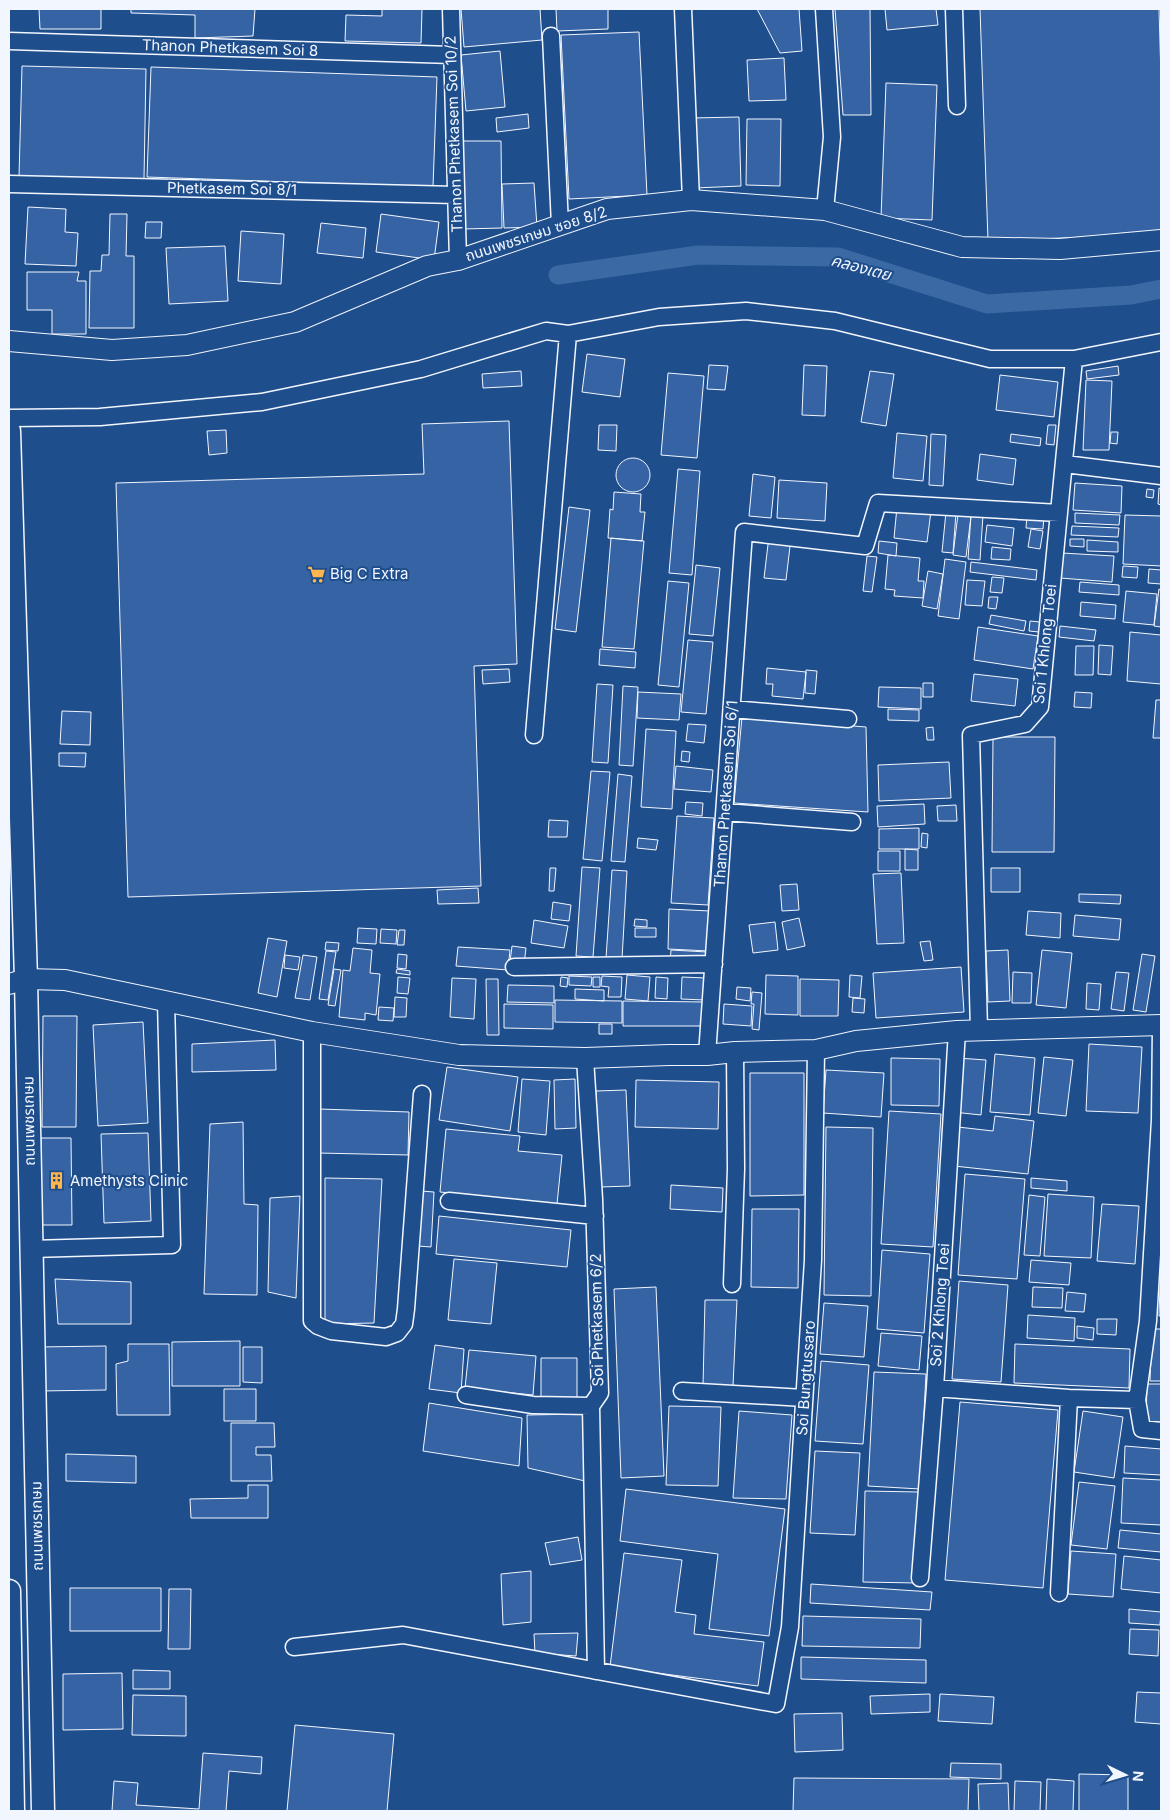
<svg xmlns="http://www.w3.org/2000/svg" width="1170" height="1820" viewBox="0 0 1170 1820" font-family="Inter,'Noto Sans Thai',sans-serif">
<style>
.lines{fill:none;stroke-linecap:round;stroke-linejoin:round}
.canal{stroke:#3b69a3;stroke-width:19}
.building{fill:#3563a3;stroke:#f2f6ff}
.minor-casing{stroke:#f2f6ff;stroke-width:19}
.tertiary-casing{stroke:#f2f6ff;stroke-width:22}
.secondary-casing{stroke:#f2f6ff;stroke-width:25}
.minor{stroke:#1f4e8c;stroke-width:16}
.tertiary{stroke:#1f4e8c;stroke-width:20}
.secondary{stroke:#1f4e8c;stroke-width:22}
.labels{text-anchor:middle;stroke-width:4;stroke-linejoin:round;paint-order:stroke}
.street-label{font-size:15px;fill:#f2f6ff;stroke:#1f4e8c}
.poi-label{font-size:15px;fill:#f2f6ff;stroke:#1f4e8c;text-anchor:start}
.water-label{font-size:16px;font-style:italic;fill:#f2f6ff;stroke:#1f4e8c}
</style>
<rect width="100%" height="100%" fill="#1f4e8c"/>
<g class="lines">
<path class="canal" d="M558 275 698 255 838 257 987 304 1131 295 1161 289"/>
</g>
<path class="building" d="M39 9H101V29H40Z
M131 9H255L253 36 195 38V15L131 13Z
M382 9H422L421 43 345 41 346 15 382 16Z
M461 9H540L542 40 464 47Z
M556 9H608V29L557 31Z
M757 9H799L802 51 780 53Z
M835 9H870L871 115H843Z
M885 9H936L938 25 887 30Z
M980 9H1159L1161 78V234L988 241Z
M639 32 647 195 569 199 561 35Z
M500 51 505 107 466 111 461 55Z
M784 58 786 100 749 101 747 60Z
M22 66 146 69 144 179 19 177Z
M151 67 437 77 433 187 147 177Z
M886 83 937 85 932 220 881 218Z
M528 114 529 128 497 132 496 118Z
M739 117 741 186 695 188 692 118Z
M747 119H781L780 186 746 185Z
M462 141H501L502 228 463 229Z
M534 183 537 227 504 228 502 184Z
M28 207 66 209 65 232 78 233 76 266 25 264Z
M110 214H127L126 256H134V328H89L90 271H101L102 255H109Z
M381 214 439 222 434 260 376 252Z
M146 222H162L161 238H145Z
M321 223 366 228 363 258 317 253Z
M241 231 284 234 281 284 238 281Z
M225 246 228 301 169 304 166 248Z
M27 272H79L77 281H86V334H52V310H27Z
M587 354 625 359 620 397 582 392Z
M709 365 728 366 725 390 707 389Z
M804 365 827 366 825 416 802 415Z
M1118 366 1119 375 1087 379 1086 371Z
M521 371 522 386 483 388 482 374Z
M870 371 894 374 886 426 861 422Z
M668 373 704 376 697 458 661 455Z
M1000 375 1058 382 1054 417 996 410Z
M1086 380 1112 381 1109 450H1083Z
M509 421 517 664 474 666 481 886 128 897 116 483 424 474 422 424Z
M599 425H617L616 451 598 450Z
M1048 425H1056L1054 445 1046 444Z
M226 430 227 453 209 455 207 431Z
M1111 432H1118L1117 444 1110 443Z
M897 433 927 436 923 481 893 478Z
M931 434 946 435 943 486 929 485Z
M1011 434 1041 438 1040 446 1010 442Z
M980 454 1016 459 1013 485 977 480Z
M616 475a17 17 0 1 1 34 0a17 17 0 1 1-34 0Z
M678 469 700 471 692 575 669 573Z
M753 474 775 477 771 518 749 516Z
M779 480 827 483 825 521 777 518Z
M1075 483 1122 486 1121 513 1073 510Z
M1159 488 1161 489V505L1158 504Z
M1147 489 1154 490 1153 498 1146 497Z
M614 492 641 494 640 512H645L642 541 608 538 610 509 613 510Z
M569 507 590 510 576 632 555 629Z
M897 507 931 511 927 542 894 538Z
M946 512 956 513 953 553 942 552Z
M1075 513 1120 515 1119 525 1075 523Z
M958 514 971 516 966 557 953 555Z
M1027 514 1044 516 1043 529 1026 528Z
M971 515H983L980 560 968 559Z
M1125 515 1161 516V566L1123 564Z
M987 525 1014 528 1012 546 985 542Z
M1072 526 1119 528 1118 537 1071 535Z
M1031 529 1043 531 1040 549 1028 547Z
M769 536 791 538 786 580 764 578Z
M611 538 644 541 634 649 602 647Z
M1070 539H1084V547L1070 546Z
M1087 540 1118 542V552L1087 551Z
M879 541 897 543 896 556 878 553Z
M992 547 1011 549 1010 560 991 559Z
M1062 553 1114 556 1112 582 1060 578Z
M888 555 920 558 918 581H924L923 598 894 596 895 590 885 589Z
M867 556 877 557 872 592 863 591Z
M945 559 966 562 959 619 938 616Z
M971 562 1037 570 1036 580 970 572Z
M696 565 720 568 713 636 689 634Z
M1123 566 1138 567 1137 578 1122 577Z
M1149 569 1161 570V584L1148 583Z
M928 571 943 574 937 609 922 606Z
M992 577 1004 578 1002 593 990 592Z
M967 580 985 581 982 606 965 605Z
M668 581 689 583 679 687 658 685Z
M1080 582 1119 585V595L1079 592Z
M1159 589 1161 590V627L1154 626Z
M1126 591 1157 594 1154 625 1123 622Z
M989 597H998L996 609 988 608Z
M1081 602 1116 605 1115 619 1080 616Z
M991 615 1026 621 1024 631 989 624Z
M1030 621 1040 622 1039 632 1029 631Z
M1060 626 1096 630 1094 641 1059 637Z
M978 627 1038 636 1033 669 974 660Z
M1130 632 1161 635V684L1127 681Z
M688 640 713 642 706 714 681 712Z
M1099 645 1113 646 1111 675 1098 674Z
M1076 646H1094L1093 675H1075Z
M600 649 636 652 635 668 599 665Z
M767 668 806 672 803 699 772 696 773 684H766Z
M509 669 510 682 483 684 482 670Z
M806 670 817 671 815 694 805 693Z
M974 674 1018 679 1015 706 971 701Z
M923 683H933V697H923Z
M597 684 613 685 608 763 592 762Z
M623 686 638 687 633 766 619 765Z
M879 687 921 688V709L878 707Z
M638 692 681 694 679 720 637 718Z
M1075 692 1092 693 1091 708 1074 707Z
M1156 700H1161V738H1153Z
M888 709 919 710V721L888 720Z
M62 711 91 712 90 745 60 744Z
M742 717 866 727 868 812 734 803Z
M688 724 706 725 704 743 686 741Z
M933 727 934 740H927L926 728Z
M646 729 676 731 672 809 641 807Z
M993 737H1055L1054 852H992Z
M682 751 690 752 689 762 681 761Z
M59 753H86L85 767 59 766Z
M949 762 951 798 879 801 878 765Z
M676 766 713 770 711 792 674 789Z
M591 771 610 772 602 861 583 859Z
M618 774 632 776 625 862 611 861Z
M686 802 703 803 702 816 685 814Z
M924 804 925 824 878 827 877 806Z
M956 805 957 821H938L937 806Z
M677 816 714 818 708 905 671 903Z
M549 820 568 821 567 837H548Z
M919 828V849H879V829Z
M922 833 928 834 927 848 921 847Z
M638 838 658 840 656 850 637 848Z
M905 849 918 850V870H905Z
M878 851H900V871H878Z
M582 867 600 868 593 957 576 956Z
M550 868H556L554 891H549Z
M991 868H1020V892H991Z
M612 870 627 871 622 959 606 958Z
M901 873 904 943 877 944 873 874Z
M797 884 799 910 782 911 780 885Z
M478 888 479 903 438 904 437 890Z
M1079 894 1121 895 1120 904 1079 902Z
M553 902 571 905 569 921 551 919Z
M669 909 710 911 709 951 668 949Z
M1028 911 1061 913 1060 938 1026 935Z
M1075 915 1121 919 1119 940 1073 936Z
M799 918 805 946 787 950 782 922Z
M635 919 647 920V927L634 926Z
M534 920 568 926 564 948 531 943Z
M775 922 778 950 753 953 749 925Z
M358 928 377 929 376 944 357 943Z
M635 928H656V937H635Z
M381 929 397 930 396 944 380 943Z
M399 930H405L404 945H397Z
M268 938 287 941 277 997 258 993Z
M930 941 933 960 924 961 920 942Z
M326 942 339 943 338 951 325 950Z
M512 946 526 948 524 964 510 962Z
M458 947 510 950 508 970 456 966Z
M353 948 372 950 370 973 380 974 376 1015 365 1013V1020L339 1017 343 970 350 971Z
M671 950 707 952V963L670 961Z
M1008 950 1010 1001 988 1002 986 951Z
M1042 950 1072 953 1066 1008 1036 1005Z
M326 951 336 952 328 1000 319 999Z
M398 954 407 955 406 969 397 968Z
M1142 954 1155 956 1146 1012 1133 1010Z
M285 955 300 957 298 970 284 968Z
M303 955 317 957 310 1000 295 998Z
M961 967 964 1012 876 1018 873 973Z
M334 969 341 970 335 1006 328 1005Z
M397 969 410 971V975L396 973Z
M1013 972 1032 973 1031 1003H1012Z
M1116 972 1129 973 1124 1011 1111 1009Z
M627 975 650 977 648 1001 625 999Z
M766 975 798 976V1015L765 1014Z
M850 975 862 976 860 998 849 997Z
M569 976 592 977 591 986 569 985Z
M602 976 622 977 621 997H608L609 987 601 986Z
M398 977 410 978 408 994 397 993Z
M561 977 568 978 567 987 560 986Z
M593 977H600V987H593Z
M656 977 668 978 667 999 655 998Z
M682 977 706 978 705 1000 681 999Z
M452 978 476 979 474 1019 450 1017Z
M486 979H498L499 1035H487Z
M800 979 839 980 838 1016H800Z
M1087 983 1101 984 1099 1010 1086 1009Z
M508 985 554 986V1003L507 1002Z
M737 987 751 988 750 1001 736 999Z
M575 989 604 990V1001L575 999Z
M752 992 762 993 759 1030 752 1029 754 1004H751Z
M395 997 407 998 406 1017H394Z
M853 998 865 999 864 1013 852 1012Z
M555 1000 622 1001V1023L555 1022Z
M623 1001 706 1002V1026H623Z
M504 1004 553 1005V1029L504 1028Z
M724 1004 752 1006 751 1026 723 1024Z
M379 1007 394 1008 393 1021 378 1020Z
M43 1016H77L76 1127H42Z
M143 1022 148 1123 98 1126 93 1025Z
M599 1024H612V1034H599Z
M275 1040 276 1070 192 1072V1044Z
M1089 1044 1142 1047 1138 1113 1086 1111Z
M995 1054 1035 1058 1030 1115 990 1112Z
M1044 1057 1073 1060 1066 1116 1038 1113Z
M891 1058 940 1059 939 1106 891 1105Z
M958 1058 986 1060 981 1115 953 1112Z
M447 1067 518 1077 510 1131 439 1120Z
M826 1070 884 1073 881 1117 823 1113Z
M750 1073H804V1195L750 1196Z
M522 1079 550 1081 546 1135 518 1132Z
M575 1079 576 1128 555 1129 554 1080Z
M636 1080 719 1082 718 1129 635 1127Z
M626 1090 630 1186 600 1187 596 1091Z
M319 1109 409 1112 408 1155 318 1153Z
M889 1111 941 1114 933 1247 881 1244Z
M995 1116 1034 1121 1028 1174 954 1166 958 1127 993 1131Z
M243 1122 244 1204 258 1205 257 1295 204 1294 210 1124Z
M826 1127 873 1128 871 1296 824 1295Z
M446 1129 520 1136 518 1151 562 1155 557 1204 440 1192Z
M148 1133 151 1221 104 1223 101 1134Z
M41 1138H71L72 1225H41Z
M965 1174 1025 1179 1017 1279 958 1275Z
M325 1178 382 1179 374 1323 325 1324Z
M1031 1178 1067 1181V1191L1031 1188Z
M671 1185 723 1188 722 1212 670 1209Z
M421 1191 434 1192 431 1247 418 1246Z
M1048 1194 1094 1197 1091 1258 1044 1256Z
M1029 1195 1045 1197 1040 1256 1024 1255Z
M300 1196 296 1298 268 1292 270 1198Z
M1102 1204 1139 1206 1135 1264 1097 1261Z
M752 1209H799L798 1288 751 1287Z
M439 1216 571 1230 567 1267 436 1254Z
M882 1250 930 1254 924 1333 877 1329Z
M1161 1255V1316H1159Z
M454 1259 497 1263 491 1324 448 1320Z
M1031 1260 1071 1263 1069 1285 1029 1282Z
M55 1279 131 1282V1324H58Z
M959 1281 1008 1285 1001 1382 952 1379Z
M656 1287 664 1476 621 1478 614 1289Z
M1033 1287 1063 1288 1062 1308 1032 1307Z
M1067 1292 1086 1294 1084 1312 1065 1311Z
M705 1300H737L733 1386H703Z
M824 1303 868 1306 864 1357 820 1354Z
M1028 1315 1075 1318 1074 1341 1027 1338Z
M1097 1319H1117L1116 1335 1097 1334Z
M1077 1326 1094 1328 1093 1340 1077 1338Z
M1152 1329H1161V1381H1150Z
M881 1333 922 1336 919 1370 878 1366Z
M240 1341V1386H172V1342Z
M128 1344H169L170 1415H117L116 1364 128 1361Z
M1015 1344 1130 1349 1129 1388 1014 1383Z
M435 1345 464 1349 461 1393 429 1389Z
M106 1346V1390L39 1391 38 1347Z
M243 1347H262V1383L243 1382Z
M469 1350 536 1356 533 1395 465 1388Z
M541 1358H577V1398H541Z
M821 1361 869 1365 863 1444 815 1441Z
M874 1372 926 1374 920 1489 868 1486Z
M1147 1384H1161V1424H1146Z
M224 1389H256V1421H224Z
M960 1402 1058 1410 1043 1588 945 1580Z
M429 1403 522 1418 519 1466 423 1451Z
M669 1406 721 1407 718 1486 666 1485Z
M739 1411 792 1415 786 1499 733 1498Z
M1083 1411 1123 1417 1114 1478 1074 1472Z
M584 1414 585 1481 528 1468 527 1415Z
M231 1423H274L275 1447H256V1455H271L272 1481H231Z
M1125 1446 1161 1449V1475L1124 1473Z
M815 1451 860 1453 855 1535 810 1533Z
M66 1454 136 1456V1483L66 1481Z
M1123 1478 1161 1480V1525L1121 1523Z
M1079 1482 1115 1486 1107 1549 1071 1545Z
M248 1485H268V1518H191L190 1499 248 1498Z
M626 1489 785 1509 769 1636 709 1629 718 1554 620 1541Z
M865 1491 919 1492 917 1583 863 1582Z
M1120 1530 1161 1534V1552L1118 1548Z
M578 1537 582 1560 550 1565 545 1543Z
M1071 1551 1116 1554 1113 1597 1068 1594Z
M624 1553 682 1560 675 1612 696 1615 694 1634 764 1642 758 1686 610 1667Z
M1124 1556 1161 1560V1593L1121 1589Z
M531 1571V1622L503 1625 501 1574Z
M811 1584 932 1592 930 1610 810 1603Z
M70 1588H161V1631H70Z
M169 1589H191L190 1649H168Z
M1129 1609 1161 1612 1160 1625 1129 1623Z
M803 1616 921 1619 920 1648 802 1646Z
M1130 1629 1159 1630 1158 1656 1129 1654Z
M578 1633 576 1656 535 1653 534 1634Z
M801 1657 926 1660V1683L801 1679Z
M133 1670 170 1671V1689H133Z
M122 1673 123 1729 63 1730V1674Z
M1137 1692 1161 1693V1724L1135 1722Z
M930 1694V1712L871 1714 870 1696Z
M940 1694 994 1697 992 1724 938 1721Z
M133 1695 186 1696V1736L132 1735Z
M842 1713 843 1750 795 1752 794 1714Z
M295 1725 394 1734 387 1811H287Z
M203 1753 262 1757 261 1774 229 1771 226 1811H112L114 1781 138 1783 136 1805 199 1809Z
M951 1763 1001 1764V1779L950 1777Z
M1079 1774 1128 1775V1811H1079Z
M794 1778 969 1779 968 1811H793Z
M1047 1779 1074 1781 1073 1811H1046Z
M1015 1781 1041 1782 1040 1811H1014Z
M1008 1783 1009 1811H979L978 1784Z"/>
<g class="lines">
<defs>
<path id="minor" d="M451 9 458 260
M683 9 691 200
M824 9 832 137 825 210
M954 9 957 106
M551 36 560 225
M9 41 452 55
M9 184 456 195
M9 418 100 417 262 402 421 369 546 331 568 334 659 317 746 311 835 321 990 359H1074L1161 342
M1065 464 1161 476
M732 709 848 719
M534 735 568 334
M725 812 852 822
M514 967 714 964
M1161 1025 1160 1120 1148 1321 1137 1400 1142 1429 1161 1431
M979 1030 971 735 1025 724 1040 707 1074 359
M312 1032V1321L318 1326 331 1331 386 1337 397 1333 404 1324 406 1309 422 1094
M707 1055 744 532 865 546 878 503 1059 513
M585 1058 594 1199 600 1393 591 1406 596 1671
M449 1201 595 1216
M31 1249 172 1245 166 1001
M732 1284 736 1169 735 1052
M935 1388 1069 1398 1137 1400
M682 1391 804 1398
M466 1395 533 1405 591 1406
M920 1578 935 1388 957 1031
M1059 1593 1069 1398
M294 1647 403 1635 776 1704 790 1627 813 1260 816 1050"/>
<path id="tertiary" d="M9 341 112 350 187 345 295 322 427 266 458 260 607 209 691 200 825 210 962 247 1060 249 1161 240
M9 984 26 979 65 980 312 1032 459 1055 585 1058 669 1055H707L735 1052 816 1050 856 1041 957 1031 1161 1025"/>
<path id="secondary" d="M9 431 26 979 43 1811
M9 1591 13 1811"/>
</defs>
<use href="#minor" class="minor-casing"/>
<use href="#tertiary" class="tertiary-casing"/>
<use href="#secondary" class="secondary-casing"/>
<use href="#minor" class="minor"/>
<use href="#tertiary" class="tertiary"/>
<use href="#secondary" class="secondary"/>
</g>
<defs>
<symbol id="supermarket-bare" viewBox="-9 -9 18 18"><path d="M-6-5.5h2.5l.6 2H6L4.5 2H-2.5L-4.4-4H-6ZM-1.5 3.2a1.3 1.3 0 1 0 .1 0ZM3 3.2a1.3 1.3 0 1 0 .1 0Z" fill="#ffb74d" stroke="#1f4e8c" stroke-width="2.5" paint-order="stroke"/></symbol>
<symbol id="building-bare" viewBox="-9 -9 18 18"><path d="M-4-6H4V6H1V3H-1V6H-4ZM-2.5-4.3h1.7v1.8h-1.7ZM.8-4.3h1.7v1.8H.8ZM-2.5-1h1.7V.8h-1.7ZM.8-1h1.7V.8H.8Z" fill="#ffb74d" stroke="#1f4e8c" stroke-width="2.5" paint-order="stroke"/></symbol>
</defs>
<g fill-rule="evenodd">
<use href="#supermarket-bare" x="304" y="562" width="25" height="25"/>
<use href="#building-bare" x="44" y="1168" width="25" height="25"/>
</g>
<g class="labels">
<g class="street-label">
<text transform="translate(230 48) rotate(2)" y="5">Thanon Phetkasem Soi 8</text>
<text transform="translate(454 134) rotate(-92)" y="5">Thanon Phetkasem Soi 10/2</text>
<text transform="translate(232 189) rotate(1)" y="5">Phetkasem Soi 8/1</text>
<text transform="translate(536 234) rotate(-18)" y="5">ถนนเพชรเกษม ซอย 8/2</text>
<text transform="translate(1045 644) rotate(-84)" y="5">Soi 1 Khlong Toei</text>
<text transform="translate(726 794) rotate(-86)" y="5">Thanon Phetkasem Soi 6/1</text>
<text transform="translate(29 1121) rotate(-91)" y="5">ถนนเพชรเกษม</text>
<text transform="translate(940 1305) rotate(-86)" y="5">Soi 2 Khlong Toei</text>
<text transform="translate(597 1320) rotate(-91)" y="5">Soi Phetkasem 6/2</text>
<text transform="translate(806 1378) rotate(-86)" y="5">Soi Bungtussaro</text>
<text transform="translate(37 1526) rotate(-91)" y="5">ถนนเพชรเกษม</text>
</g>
<g class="poi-label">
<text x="330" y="579">Big C Extra</text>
<text x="70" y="1186">Amethysts Clinic</text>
</g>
<g class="water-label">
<text transform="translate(861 267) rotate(15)" y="6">คลองเตย</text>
</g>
</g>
<rect width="1170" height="1820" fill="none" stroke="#f2f6ff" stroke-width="20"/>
<g transform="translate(1125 1775) rotate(95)" stroke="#1f4e8c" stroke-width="4" paint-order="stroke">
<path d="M0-4L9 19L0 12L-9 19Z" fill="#f2f6ff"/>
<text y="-8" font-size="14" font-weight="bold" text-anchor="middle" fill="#f2f6ff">N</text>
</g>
</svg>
